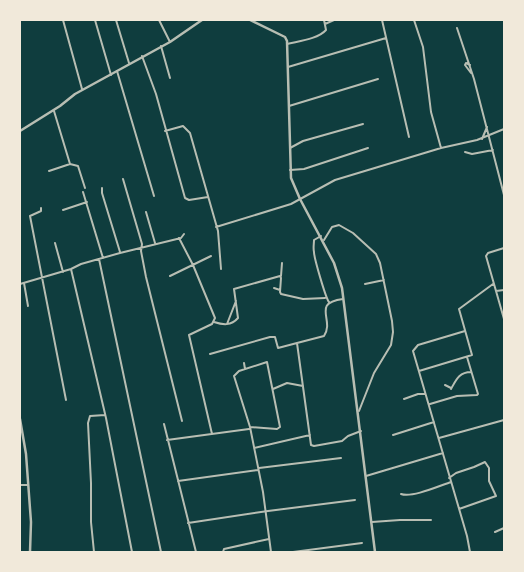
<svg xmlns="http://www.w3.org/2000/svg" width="524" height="572" viewBox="0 0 524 572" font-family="'Fira Sans Condensed',sans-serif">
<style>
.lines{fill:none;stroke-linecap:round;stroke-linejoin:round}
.minor{stroke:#b8beb3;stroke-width:2}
.tertiary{stroke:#b8beb3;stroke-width:2.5}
</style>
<rect width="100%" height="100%" fill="#0f3d3e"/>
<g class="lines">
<path class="minor" d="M63 20 82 89
M95 20 111 75
M116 20 129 63
M159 20 170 42
M382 20 409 137
M414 20 423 47 431 112 441 148
M325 24 334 20
M457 28 474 79 504 195
M287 44C299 41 318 39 326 30L324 20
M161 46 170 78
M142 56 156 94 185 198 189 200 208 197
M470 65 466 63 465 65 471 73
M288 67 386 38
M117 71 154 196
M289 106 378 79
M54 111 70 164 78 166 85 188
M165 131 183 126 190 133 218 231 221 269
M482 139 487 127
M290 148 303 141 363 124
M465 152 472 154 493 150
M290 170 304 169 368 148
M49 171 70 164
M123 179 142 244 141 251 146 277 182 421
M102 188V193L120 252
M83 192 103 258
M41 208V211L30 216 66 400
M63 210 87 202
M146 212 155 243
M216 227 291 204 335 180 441 148 477 140 504 129
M321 236 314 240C314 244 313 248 314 252 314 258 326 299 329 302
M179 238 193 265 215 318 212 324 189 335 212 434
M324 240 332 227 339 225 353 233 376 254 380 263 392 321 393 332 391 345 374 373 359 411
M55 243 63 272
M504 248 488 253 486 256 504 319
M99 259 161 552
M71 269 106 418 132 552
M170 276 211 256
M281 276 282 263
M24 283 28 306
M20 284 71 269 81 264 120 253 181 238 184 234
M365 284 384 280
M274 288 280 290
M496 291 504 290
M343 299C311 303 335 320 324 336L297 343 311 445 314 446 342 441 348 436 361 431
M214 322C223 325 231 326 238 318L234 289 280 276 281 278 280 292 281 294 303 299 325 298
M227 324 236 301
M465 331 418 345 413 351 467 536 470 552
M210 354 270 337H275L278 348 297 343
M244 363 245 369
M419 371 472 355 459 309 493 284
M445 385 451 388
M273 389 287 383 303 386
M451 389C456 380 459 372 471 372
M404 399 418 394H425
M430 404 457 396 477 395 478 394 467 357
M164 424 196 552
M250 427 277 429 280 427 267 362 239 371 234 376 250 427 263 492 271 552
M393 435 434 422
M439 438 504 420
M167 440 249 429
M254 448 310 435
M259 468 341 458
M366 476 443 453
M449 478 456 473 474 467 485 462 489 468V481L496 496 459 509
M178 481 258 470
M20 485H28
M401 494C412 498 439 486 451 482
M372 522 400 520H431
M188 523 268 511 355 500
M495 532 504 528
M94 552 91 522V483L88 423 90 416 105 415
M223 552 224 549 269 539
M293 552 362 543"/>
<path class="tertiary" d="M250 20 285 37 287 41 291 178 300 199 334 263 342 288 375 552
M20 131 60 106 75 94 170 42 202 20
M20 419 26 454 31 522 30 552"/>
</g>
<rect width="524" height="572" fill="none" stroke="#f1e9da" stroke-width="42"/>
</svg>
